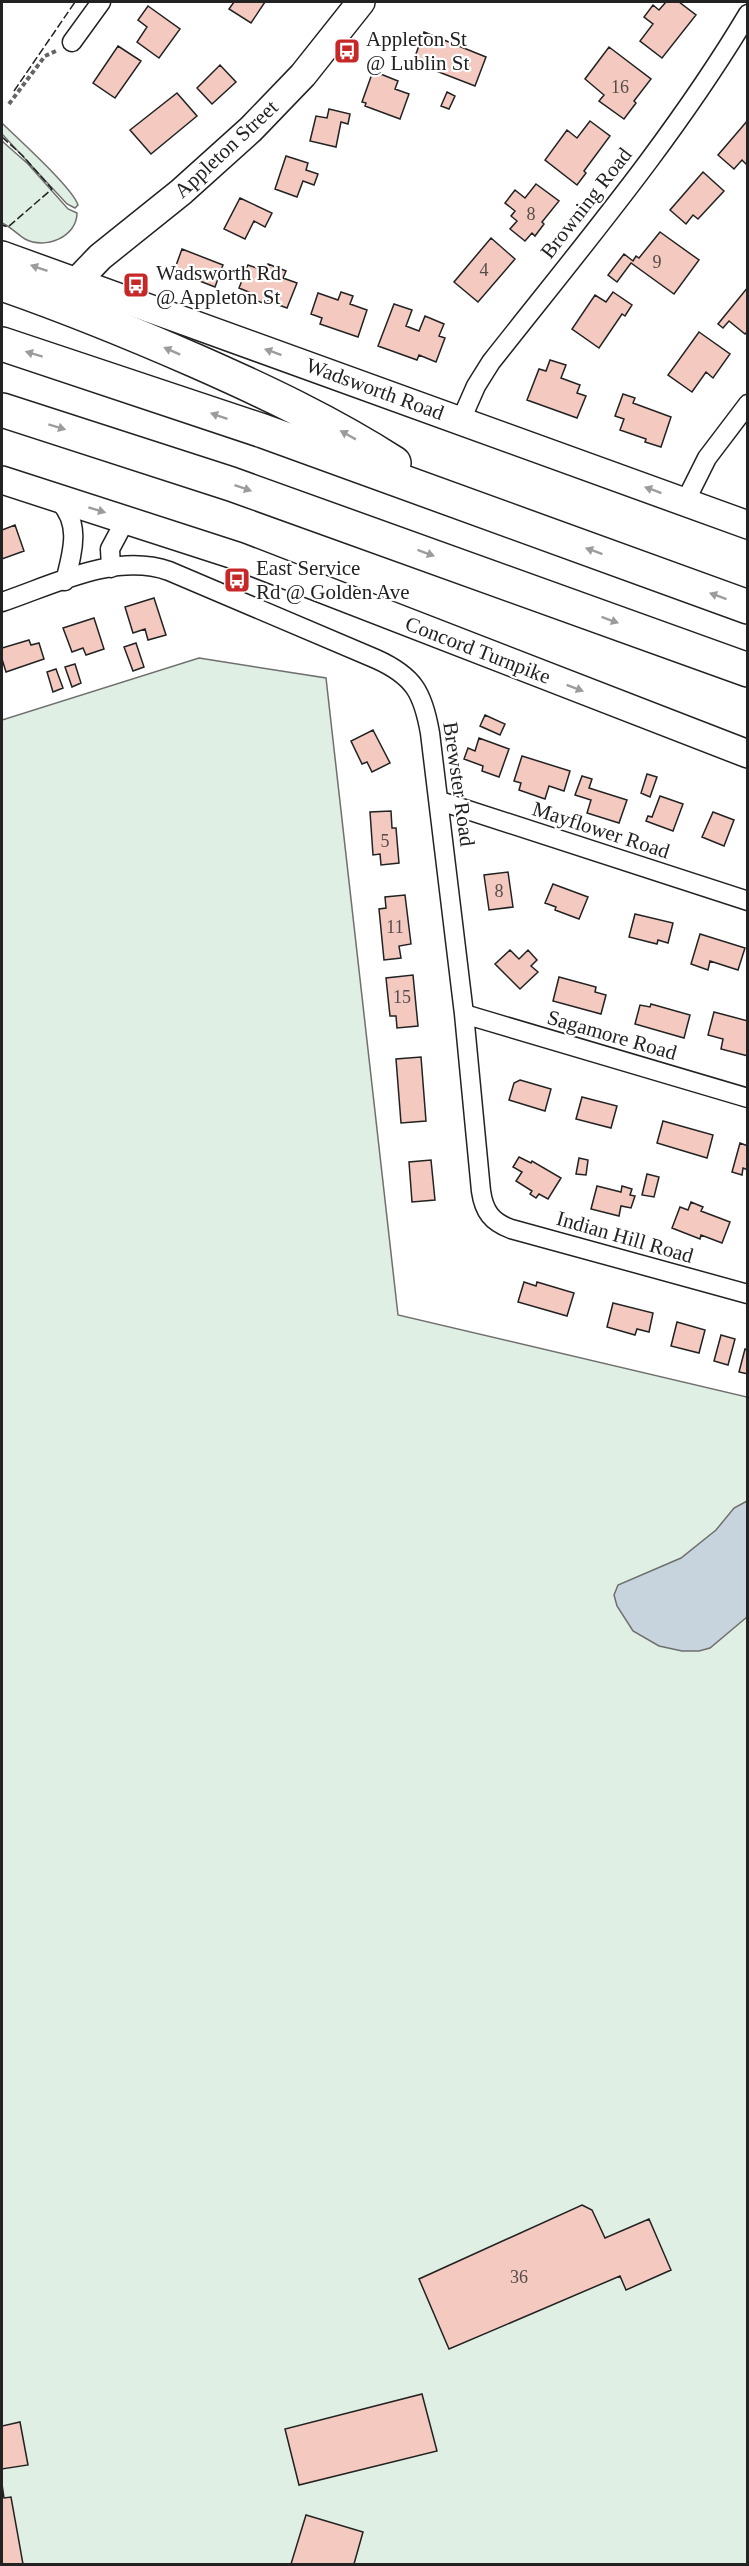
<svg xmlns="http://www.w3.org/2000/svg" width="749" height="2566" viewBox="0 0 749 2566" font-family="'Times New Roman',serif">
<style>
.green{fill:#e0efe3;stroke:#6f6f6f;stroke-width:1.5}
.water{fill:#c7d3dd;stroke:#6f6f6f;stroke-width:1.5}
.building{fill:#f3c9c0;stroke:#222;stroke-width:1.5}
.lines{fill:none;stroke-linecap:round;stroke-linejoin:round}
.street-casing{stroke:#222;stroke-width:21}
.secondary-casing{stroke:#222;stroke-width:30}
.highway-casing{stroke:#222;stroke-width:36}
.path{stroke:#646464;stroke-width:4;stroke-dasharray:4.5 3;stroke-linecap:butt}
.street{stroke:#fff;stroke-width:18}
.secondary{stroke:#fff;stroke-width:27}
.highway{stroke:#fff;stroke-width:33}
.fence{stroke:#222;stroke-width:1.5;stroke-dasharray:8 3;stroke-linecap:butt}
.oneway{fill:#9c9c9c}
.labels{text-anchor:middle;stroke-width:4.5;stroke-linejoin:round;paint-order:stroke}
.number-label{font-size:18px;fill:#564c4a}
.poi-label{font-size:21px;fill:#222;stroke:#fff;text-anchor:start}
.street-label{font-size:21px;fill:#222;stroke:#fff}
</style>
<rect width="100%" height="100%" fill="#fff"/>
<path class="green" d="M2 123C17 138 73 188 78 205L75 208 67 204 2 134Z
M2 141 28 164 68 209 77 213C77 237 45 250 25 239 17 234 11 227 2 223Z
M199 658 326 678 398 1315 747 1397V2564H2V720Z"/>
<path class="water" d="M747 1501V1617L710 1648 699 1651H682L659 1646 633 1631 617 1606 614 1595 618 1585 681 1558 716 1530 734 1508Z"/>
<path class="building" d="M234 2H265L251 23 229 9Z
M666 2H679L696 15 662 58 640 41 653 24 644 17 653 5 659 10Z
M148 6 180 29 159 58 137 42 147 27 138 20Z
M424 32 486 57 475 86 413 62Z
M118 46 141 61 115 98 93 83Z
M609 47 651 79 634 101 636 103 624 119 599 101 604 95 585 79Z
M220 65 236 82 212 104 197 88Z
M373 71 398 81 395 89 409 94 400 119 365 106 366 103 362 102Z
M447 92 455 96 449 109 441 106Z
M177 93 197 116 151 154 130 130Z
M329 109 350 114 348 124 341 122 336 147 310 141 316 116 327 118Z
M748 120V162L746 164 742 160 734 169 718 155Z
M590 121 610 136 584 171 586 173 577 185 545 160 567 130 577 138Z
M286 156 308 163 306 170 318 174 314 185 303 181 297 197 275 189Z
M703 172 724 191 698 219 693 215 686 224 670 210Z
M536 184 559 201 542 222 544 224 535 236 532 233 525 241 510 229 517 221 511 216 515 211 505 203 515 190 525 198Z
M240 198 272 213 265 227 254 221 245 239 224 229Z
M660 232 699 260 674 294 631 263 617 282 608 275 624 254 633 261 636 256 639 258Z
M491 238 515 259 478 302 454 282Z
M182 249 223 265 215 287 174 271Z
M268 264 286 271 283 278 297 283 287 308 265 300 263 303 249 298 251 293 239 288 248 265 265 271Z
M748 287V331L745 334 729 321 723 328 718 324Z
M341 292 353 296 350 304 367 310 358 337 320 324 322 318 311 314 318 293 338 300Z
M613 292 632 305 625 316 622 314 599 348 572 329 595 295 606 302Z
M394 304 412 310 406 326 419 331 425 316 444 324 439 336 445 338 436 362 419 355 417 360 378 346Z
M699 332 730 354 713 378 706 372 692 392 668 375Z
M550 360 566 365 561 378 580 385 577 393 586 396 577 418 527 400 539 369 546 371Z
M623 394 635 398 633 403 671 417 661 447 645 442 646 439 620 430 624 419 615 416Z
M15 525 24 551 2 559V530Z
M154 598 166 635 148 640 145 629 133 633 125 607Z
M94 618 104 649 86 655 83 648 72 652 63 628Z
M29 640 31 645 39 643 44 659 6 672 2 659V648Z
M136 643 144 667 133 671 124 647Z
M75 664 81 683 72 687 65 667Z
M56 669 63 688 53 692 47 672Z
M485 715 505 724 500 735 480 726Z
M373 730 390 763 372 772 367 762 362 764 351 741Z
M479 738 509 749 499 777 482 771 483 766 464 759 468 748 475 751Z
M522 756 570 771 564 791 549 786 545 799 519 790 521 783 514 781Z
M647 774 657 777 650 797 641 793Z
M582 776 592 779 589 788 627 800 619 823 587 813 591 800 575 795Z
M660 796 683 804 673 831 646 821 648 816 652 817Z
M391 811 392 828H396L399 863 381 865 380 854 373 855 370 812Z
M713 812 734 820 724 846 702 837Z
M508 872 513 907 489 910 484 875Z
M553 884 588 897 579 919 555 910 556 907 545 903Z
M405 895 411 944 399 946 401 958 384 960 379 909 386 908 385 897Z
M635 914 673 923 668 943 658 940 657 944 629 937Z
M700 934 745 948 738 970 710 961 708 970 691 964Z
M510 950 519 959 528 950 537 960 531 966 538 972 520 989 495 964Z
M413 975 418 1026 397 1028 396 1016H390L386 978Z
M559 977 596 987 595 992 606 995 601 1014 553 1001Z
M651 1004 690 1015 684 1038 635 1024 640 1005 650 1007Z
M714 1012 748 1021V1056L721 1049 723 1039 708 1035Z
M421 1057 426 1121 401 1123 396 1059Z
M520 1080 551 1089 545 1111 509 1100 514 1083Z
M582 1097 617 1106 611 1128 576 1119Z
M663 1121 713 1135 707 1158 657 1143Z
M740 1143 748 1146V1170L743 1168 742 1175 732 1172Z
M519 1157 531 1163 532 1161 561 1178 548 1199 539 1194 536 1198 530 1194 532 1191 516 1181 522 1172 513 1167Z
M579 1158 588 1160 586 1175 576 1174Z
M431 1160 435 1200 412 1202 409 1162Z
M647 1174 659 1177 654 1197 642 1195Z
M597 1186 621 1192 622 1186 632 1189 630 1195 635 1196 631 1208 621 1206 619 1216 591 1209Z
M691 1202 703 1207 701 1211 730 1222 722 1243 701 1235 700 1239 672 1228 680 1207 688 1210Z
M524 1282 536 1286 537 1282 574 1293 567 1316 518 1302Z
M613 1303 653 1313 649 1332 637 1329 635 1335 607 1327Z
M677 1322 705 1330 699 1353 671 1346Z
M721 1335 735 1339 728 1365 714 1361Z
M745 1349 748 1350V1374L739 1372Z
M582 2205 592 2210 605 2238 649 2219 671 2270 626 2290 620 2276 449 2349 419 2279Z
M422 2394 437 2451 299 2485 285 2429Z
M20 2422 28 2465 2 2469V2426Z
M2 2484 4 2498 11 2497 23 2564H2Z
M306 2515 363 2532 354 2564H291Z"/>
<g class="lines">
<defs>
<path id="street" d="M72 42 101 2
M461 420 476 386 491 362C580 249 674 138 748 14
M56 498C82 521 73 551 65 581
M685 502 707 458 748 404
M111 568 110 549 126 519
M2 602C53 585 115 552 169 571L376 659C414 676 423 693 430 733L464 1014 481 1191C484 1212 492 1222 511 1229L748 1294
M440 801 748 901
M464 1014 748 1098"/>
<path id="secondary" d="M2 255 748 525
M77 281 100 257 181 192 251 129 303 75 361 2
M2 480 237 556 748 754"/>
<path id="highway" d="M2 284C68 307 132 333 196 361 264 391 332 423 394 463
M2 344 263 431 748 607
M2 410 231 484 748 670"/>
</defs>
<use href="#street" class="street-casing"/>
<use href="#secondary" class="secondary-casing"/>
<use href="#highway" class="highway-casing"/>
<path class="path" d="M9 104 45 56 58 50"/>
<use href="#street" class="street"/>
<use href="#secondary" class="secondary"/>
<use href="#highway" class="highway"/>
<path class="fence" d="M14 91 75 2
M2 137 22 155 52 189 8 227 2 225"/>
</g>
<defs><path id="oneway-solid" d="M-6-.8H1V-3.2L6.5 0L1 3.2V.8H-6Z" transform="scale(1.5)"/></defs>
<g class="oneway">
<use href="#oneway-solid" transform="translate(39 268) rotate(-161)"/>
<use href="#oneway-solid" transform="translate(172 351) rotate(-156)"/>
<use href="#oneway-solid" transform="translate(273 352) rotate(-160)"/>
<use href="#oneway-solid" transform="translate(34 354) rotate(-163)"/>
<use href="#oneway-solid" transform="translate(219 416) rotate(-161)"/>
<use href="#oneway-solid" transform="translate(57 427) rotate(17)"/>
<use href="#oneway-solid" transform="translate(348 435) rotate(-151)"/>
<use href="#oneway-solid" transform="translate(243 488) rotate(19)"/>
<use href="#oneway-solid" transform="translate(653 490) rotate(-160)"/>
<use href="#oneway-solid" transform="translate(97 510) rotate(17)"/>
<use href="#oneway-solid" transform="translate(594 551) rotate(-160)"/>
<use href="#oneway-solid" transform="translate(426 553) rotate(20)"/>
<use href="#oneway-solid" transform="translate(718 596) rotate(-160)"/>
<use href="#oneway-solid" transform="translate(610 620) rotate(20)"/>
<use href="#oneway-solid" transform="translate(575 688) rotate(21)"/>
</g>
<defs>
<symbol id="bus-square" viewBox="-11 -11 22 22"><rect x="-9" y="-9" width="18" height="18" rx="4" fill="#c62828" stroke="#fff"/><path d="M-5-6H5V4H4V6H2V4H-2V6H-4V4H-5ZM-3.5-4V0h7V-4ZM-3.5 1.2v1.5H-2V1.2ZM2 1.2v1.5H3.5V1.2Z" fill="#fff"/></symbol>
</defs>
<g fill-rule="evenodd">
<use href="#bus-square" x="332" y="36" width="30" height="30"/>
<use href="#bus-square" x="121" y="270" width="30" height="30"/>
<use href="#bus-square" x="222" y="565" width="30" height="30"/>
</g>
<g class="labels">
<g class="number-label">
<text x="620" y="93">16</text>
<text x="531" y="220">8</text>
<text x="657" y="268">9</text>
<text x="484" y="276">4</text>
<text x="385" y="847">5</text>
<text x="499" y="897">8</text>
<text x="395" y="933">11</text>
<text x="402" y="1003">15</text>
<text x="519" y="2283">36</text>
</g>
<g class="poi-label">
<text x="366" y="46">Appleton St<tspan x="366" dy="24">@ Lublin St</tspan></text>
<text x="156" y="280">Wadsworth Rd<tspan x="156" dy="24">@ Appleton St</tspan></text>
<text x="256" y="575">East Service<tspan x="256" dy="24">Rd @ Golden Ave</tspan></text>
</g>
<g class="street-label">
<text transform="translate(226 149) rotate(-43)" y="7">Appleton Street</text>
<text transform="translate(586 203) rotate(-52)" y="7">Browning Road</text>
<text transform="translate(375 389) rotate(20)" y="7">Wadsworth Road</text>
<text transform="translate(478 650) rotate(21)" y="7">Concord Turnpike</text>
<text transform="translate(459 784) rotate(82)" y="7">Brewster Road</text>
<text transform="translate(601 830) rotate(18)" y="7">Mayflower Road</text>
<text transform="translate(612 1035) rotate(16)" y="7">Sagamore Road</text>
<text transform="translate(625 1237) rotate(16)" y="7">Indian Hill Road</text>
</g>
</g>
<rect width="749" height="2566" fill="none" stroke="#222222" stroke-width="6"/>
</svg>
